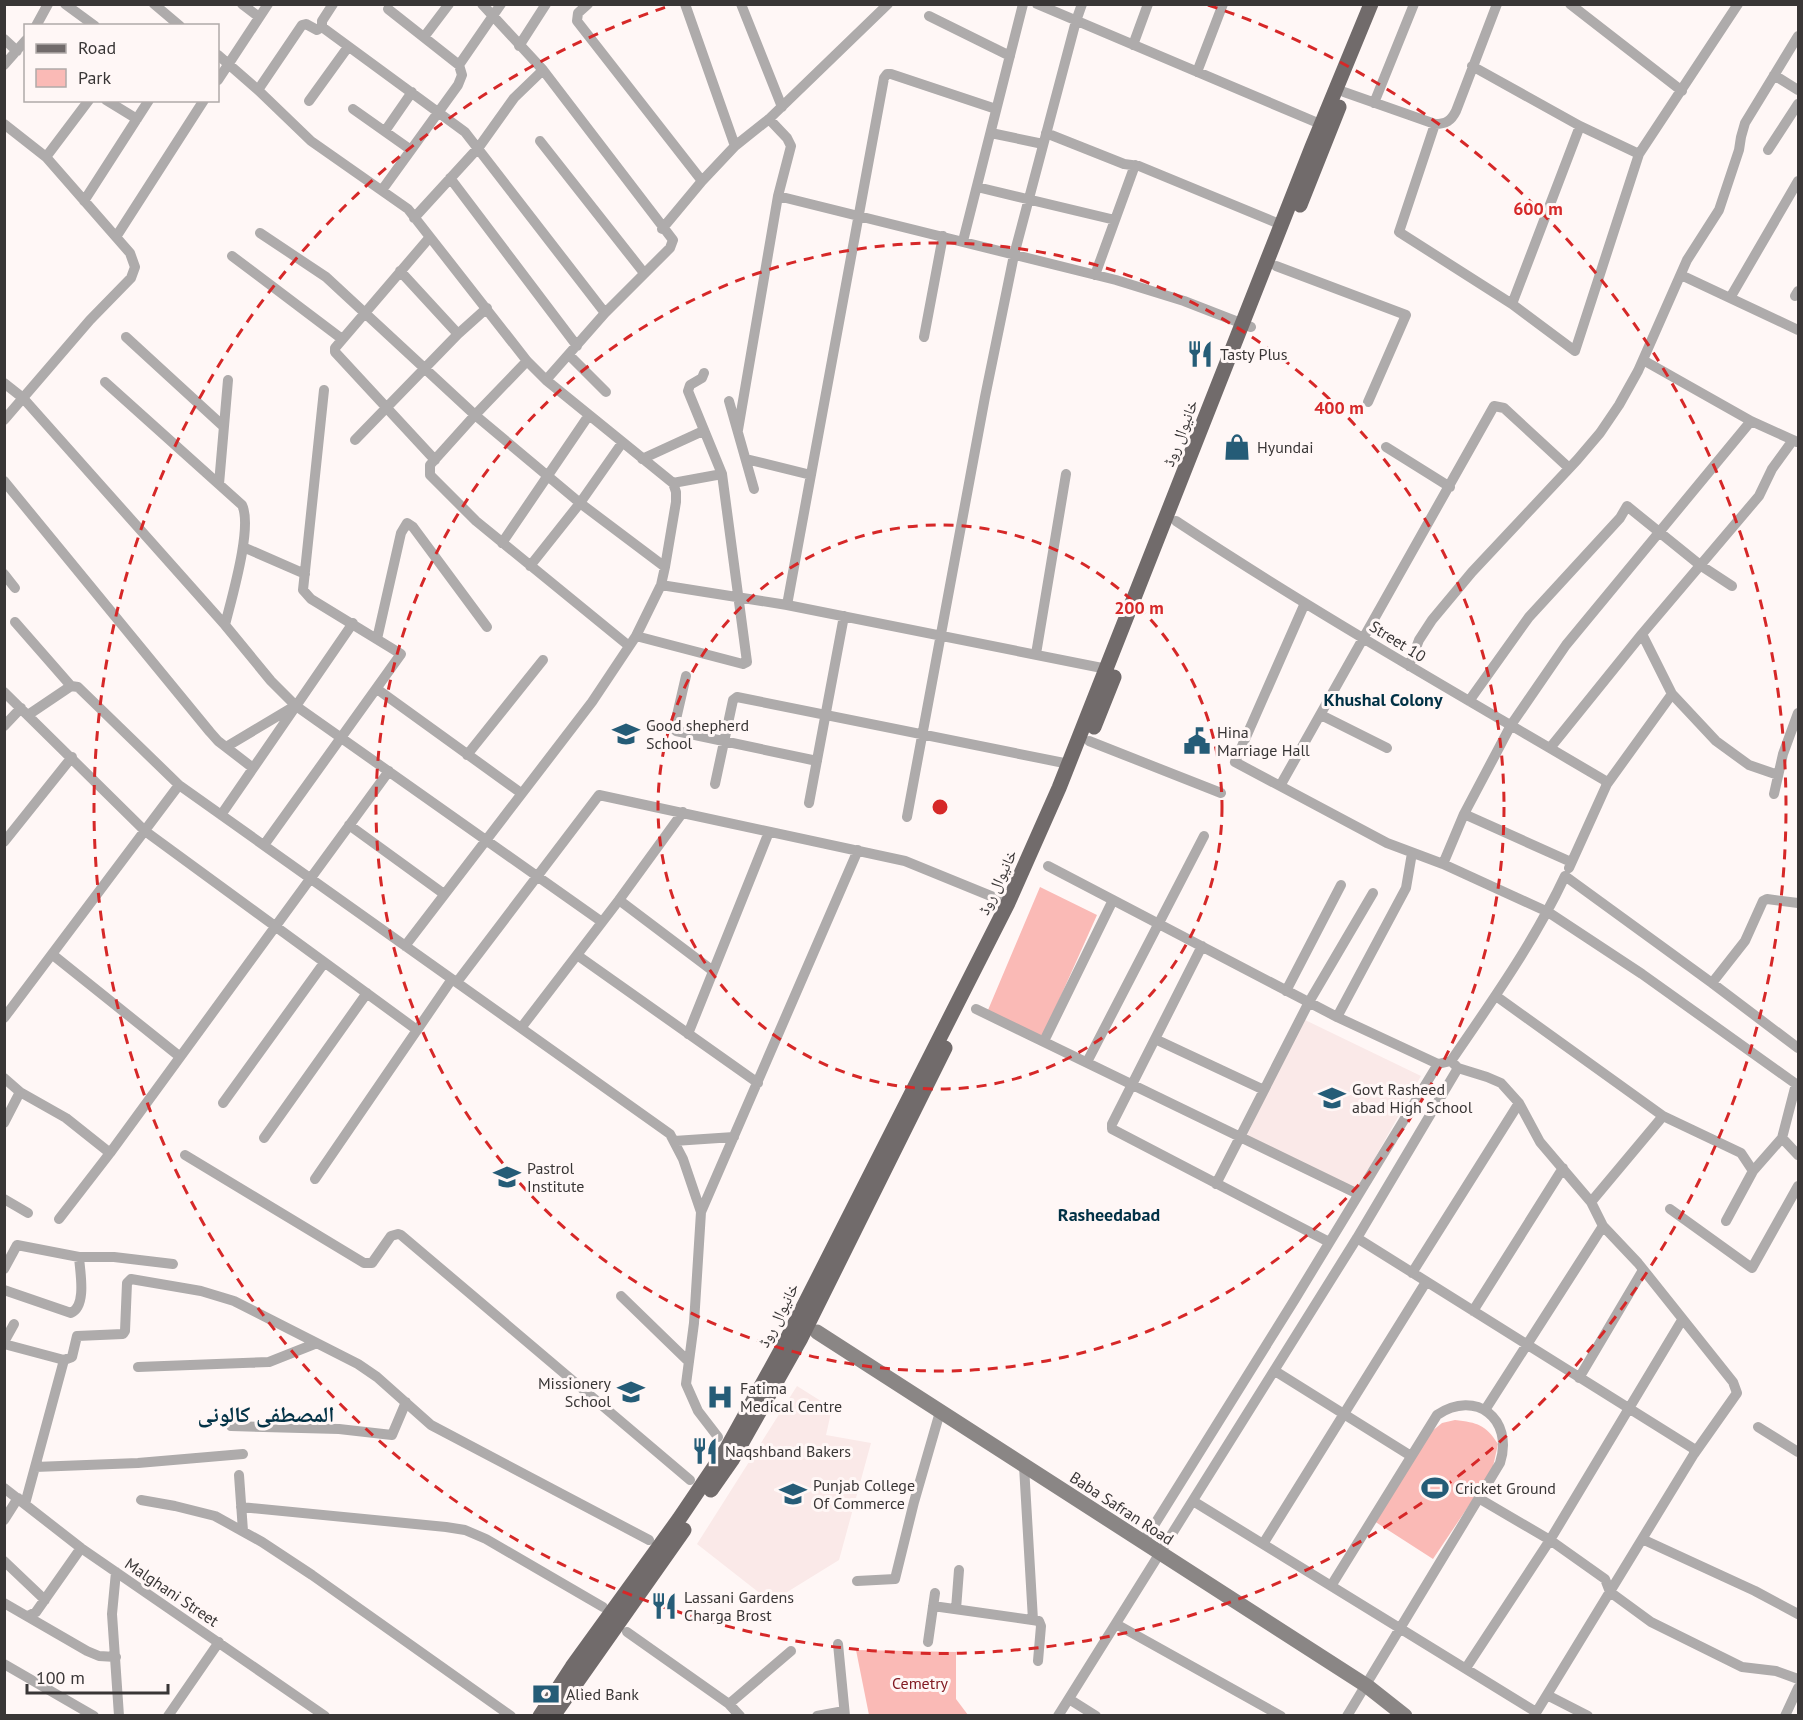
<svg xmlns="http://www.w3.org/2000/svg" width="1803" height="1720" viewBox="0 0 1803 1720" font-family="'PT Sans','Noto Naskh Arabic',sans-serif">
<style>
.built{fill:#fae9e8}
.green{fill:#fabab6}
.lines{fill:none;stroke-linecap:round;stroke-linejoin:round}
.street{stroke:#aeabab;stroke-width:10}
.secondary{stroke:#8a8685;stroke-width:15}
.primary{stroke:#716b6b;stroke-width:15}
.ring{fill:none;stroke:#d62828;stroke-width:3;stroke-dasharray:10 8}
.labels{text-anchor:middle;stroke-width:6;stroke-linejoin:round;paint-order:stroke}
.poi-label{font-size:16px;fill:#393636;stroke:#fff7f6;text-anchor:start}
.street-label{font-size:16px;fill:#393636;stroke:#fff7f6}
.park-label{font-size:16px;fill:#831c24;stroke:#fff7f6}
.neighbourhood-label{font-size:18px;font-weight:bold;fill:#013145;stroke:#fff7f6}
.district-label{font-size:22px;font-weight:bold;fill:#013145;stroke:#fff7f6}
.centre{fill:#d62828;stroke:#fff7f6;stroke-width:3}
.ring-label{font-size:18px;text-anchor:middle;font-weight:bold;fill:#d62828;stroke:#fff7f6;stroke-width:6;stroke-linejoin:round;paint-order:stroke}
</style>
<rect width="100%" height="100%" fill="#fff7f6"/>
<path class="built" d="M1303 1019 1421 1076 1353 1197 1243 1143Z
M797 1386 832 1408 826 1435 871 1443 839 1560 771 1602 697 1544Z"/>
<path class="green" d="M1040 887 1097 915 1042 1038 988 1010Z
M1455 1420C1478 1423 1485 1424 1498 1444L1492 1471 1433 1559 1374 1521 1426 1436 1442 1423Z
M856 1650 956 1652V1699L968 1715H869Z"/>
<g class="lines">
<path class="street" d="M65 4 95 26
M154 4 180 26
M242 4 259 17
M333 4 322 21V27L465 132 605 313
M482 4 543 70 673 240 670 248 605 313 546 380
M588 4 578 13 577 21 702 181
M685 4 735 146
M741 4 782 107
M1037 4 1325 126
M1570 4 1682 91
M929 16 1010 56
M36 26 48 4
M424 37 449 4
M4 39 17 51
M1133 45 1148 4
M519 46 546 4
M218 55 258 90 311 141 408 209 527 361 546 380 673 483 676 492V502L665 567 661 585 636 636 592 702 405 946
M4 65 26 40
M459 65 501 4
M1472 66 1580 126 1639 154
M1197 72 1223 4
M1774 75 1798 90
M218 80 268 4
M258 90 302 25 306 24 317 30 322 27
M1344 92 1435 124C1446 124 1451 121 1456 111L1497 4
M106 100 137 119
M309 101 348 47
M1374 103 1414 4
M353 109 411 150
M4 124 46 157 130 253 135 267 131 278 90 320 4 420
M1435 124 1399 232 1512 304 1575 351 1639 154 1738 4
M385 131 412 92
M991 133 1043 144
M1046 133 1124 164 1139 166 1282 225
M540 141 644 273
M1768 150 1798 104
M46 157 89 100
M450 178 577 346
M977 187 1115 220
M382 190 458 85 462 75 459 65 388 9
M778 196 1116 280 1184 301 1251 327
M84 201 149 100
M414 218 479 147 514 98 543 70
M662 229 702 181 735 146 769 119 888 4
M260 233 326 277 475 415 580 503 665 567
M116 237 204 100
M430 237 335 348V352L435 460
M963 241 1023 4
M232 256 342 339
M1276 266 1406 315 1368 402
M400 271 458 334
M1095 275 1135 165
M1681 275 1798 330
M1795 296 1798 291
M1730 298 1798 181
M1512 304 1580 126
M126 337 223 426
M924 337 943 236
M569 355 606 392
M1643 360 1751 421
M527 361 475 415 430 465V475L476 521 629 646
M105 382 242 505C253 527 231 600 225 625
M4 383 23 398 225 625 271 681 296 706 602 922
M729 401 754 489
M738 430 778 196 791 146 787 138 769 119
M355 440 458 334 487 308
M1386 447 1450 487
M642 459 703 431
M746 459 811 475
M4 481 210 732 218 741 253 768
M673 483 722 474
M219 484 228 380
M1176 521C1315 613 1460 695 1604 780L1607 784
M502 543 589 415
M243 547 305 574
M530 566 580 503 622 443
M4 574 15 588
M661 585 787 605 1107 669
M1305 603 1235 762 1387 843 1443 864 1548 912 1642 974 1796 1084 1782 1138 1798 1155
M787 605 884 78 887 74H891L996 109
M15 622 71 686
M636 636 743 664 747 662 722 474 688 391 690 385 702 378 704 373
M377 639 401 533 407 523 413 527 487 627
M1036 654 1066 474
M1409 666 1419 640 1432 620 1472 572 1577 460 1600 433 1619 405 1638 371 1687 260 1719 210 1739 150 1741 137 1745 123 1798 36
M686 676 674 728 676 731 817 761
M377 689 521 793
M4 692 145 831 417 1030
M1469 701 1529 617 1620 518 1627 506 1700 565 1732 586
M28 715 71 686 78 687 179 785 670 1134 683 1159 701 1212 694 1323 686 1384 698 1411 718 1437
M1321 715 1387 748
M4 726 21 708
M1089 741 1221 793
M226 747 293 707
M1550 748 1642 634
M467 755 543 660
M1778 775 1749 765 1716 741 1672 694 1642 634 1759 496 1772 469 1793 440 1797 442
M715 784 733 700 737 697 1069 764
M1280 786 1494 406 1504 408 1569 468
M1774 794 1783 754 1798 713
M809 803 844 616
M221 815 353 623
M907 817 985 397 1014 255 1076 21 1082 4
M349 825 444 894
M4 842 72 757
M264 845 401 654 311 599 303 590 324 390
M1571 862 1464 814 1511 725 1566 645 1751 421 1793 440
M1443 864 1464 814
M1048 866 1337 1017 1438 1064 1451 1061C1492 1001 1534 942 1565 876L1712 983 1745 941 1763 901 1767 899 1798 903
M1569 868 1607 784 1672 694
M619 900 713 971
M1202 946 1112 1124V1129L1329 1242
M53 955 179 1056
M577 955 758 1083
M457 982 599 795 905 861 1008 903
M1712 983 1798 1048
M1286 991 1341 885
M1496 996 1663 1116 1591 1202
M976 1009 1358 1194
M1337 1017 1406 888 1412 853
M4 1018 179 785
M521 1028 619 900 683 812
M688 1034 769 832
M1155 1039 1264 1090
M1044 1041 1113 900
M1087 1062 1204 836
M1453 1063 1458 1068 1487 1077 1501 1083 1519 1103 1540 1142 1591 1202 1603 1226 1638 1263 1733 1382 1737 1393 1694 1454
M4 1078 20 1092 66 1118 110 1153
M223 1103 324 963
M1663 1116 1741 1153 1753 1171
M4 1123 20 1092
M264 1138 367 993
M674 1141 734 1137
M185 1155 364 1263H372L391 1236 398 1234 401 1235 690 1480
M315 1179 452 979
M1216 1184 1309 1002 1373 893
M4 1199 28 1213
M1670 1209 1752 1268 1798 1186
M701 1212 858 850
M59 1219 110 1153 389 771
M1726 1221 1753 1171 1782 1138
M1357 1238 1694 1449V1454L1534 1716
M4 1269 17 1245 79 1257H114L173 1264
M1412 1273 1519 1103
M4 1290 71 1313C87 1306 80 1272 79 1257
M621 1296 689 1362
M1473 1311 1563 1168
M4 1342 14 1324
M4 1344 64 1360 72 1357 77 1336 123 1334 125 1331 127 1283 131 1279 201 1291 234 1301 358 1364 377 1377 431 1425 649 1540
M138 1367 269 1362 317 1343
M1275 1371 1411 1456
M1579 1378 1643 1270
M1485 1410 1603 1226
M231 1426 339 1429 392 1435 406 1402
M1758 1427 1798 1452
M1024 1466 1033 1620
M35 1467 138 1463 243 1454
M239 1475 243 1531
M4 1488 81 1548 325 1716
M1480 1499 1550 1540 1605 1579 1610 1592 1651 1622 1742 1667 1776 1671 1798 1679
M141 1500 175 1506 215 1516 262 1542 312 1575 511 1716
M1193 1501 1536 1712
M25 1504 64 1360
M241 1507 446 1527 465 1530 486 1539 603 1607
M4 1520 18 1498
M1642 1539 1755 1591 1798 1614
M1143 1543 1295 1299 1438 1064
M1263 1544 1426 1282
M4 1561 45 1600
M116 1572 112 1614 119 1716
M857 1581 895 1579 914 1502 940 1412
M1331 1586 1437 1415C1476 1389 1514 1419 1500 1463L1347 1716
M4 1603 87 1651 99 1656 116 1657
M933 1606 1039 1621 1041 1626 1038 1661
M956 1609 959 1570
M28 1616 36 1612 81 1548
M1116 1624 1281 1716
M627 1632 729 1704 740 1716
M928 1642 935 1593
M838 1644 845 1716
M4 1664 94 1716
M1466 1668 1550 1540 1682 1320
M1547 1695 1588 1716
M1069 1699 1096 1716
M729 1704 791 1651
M168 1716 219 1642
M817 1716 844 1711
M1058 1716 1357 1238 1458 1068
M1785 1716 1798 1688"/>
<path class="secondary" d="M817 1332 1367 1686 1405 1716"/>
<path class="primary" d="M1300 205 1339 107
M1094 727 1114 677
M711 1490 732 1460 801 1338 945 1048
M540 1716 572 1667 679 1519 727 1448 785 1343 1008 903 1059 788 1312 147 1371 4
M553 1716 684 1530"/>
</g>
<g class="ring">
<circle cx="940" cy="807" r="282"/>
<circle cx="940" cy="807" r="564"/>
<path d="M1208 5A846 846 0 1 1 672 5"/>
</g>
<defs>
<symbol id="restaurant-bare" viewBox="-9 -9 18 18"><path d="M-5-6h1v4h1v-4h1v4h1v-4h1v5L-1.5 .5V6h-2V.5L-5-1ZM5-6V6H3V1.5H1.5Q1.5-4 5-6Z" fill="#255c77" stroke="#fff7f6" stroke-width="2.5" paint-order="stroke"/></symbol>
<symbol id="shop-bare" viewBox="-9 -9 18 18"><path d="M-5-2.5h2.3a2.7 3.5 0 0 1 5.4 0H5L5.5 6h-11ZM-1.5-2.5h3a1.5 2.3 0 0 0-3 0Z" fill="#255c77" stroke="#fff7f6" stroke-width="2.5" paint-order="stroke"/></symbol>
<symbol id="school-bare" viewBox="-9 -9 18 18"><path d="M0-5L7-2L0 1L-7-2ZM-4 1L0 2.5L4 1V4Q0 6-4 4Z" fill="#255c77" stroke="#fff7f6" stroke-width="2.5" paint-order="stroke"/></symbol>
<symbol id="civic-bare" viewBox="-9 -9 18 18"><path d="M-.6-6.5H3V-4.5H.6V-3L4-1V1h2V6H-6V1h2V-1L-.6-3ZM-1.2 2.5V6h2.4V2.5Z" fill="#255c77" stroke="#fff7f6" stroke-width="2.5" paint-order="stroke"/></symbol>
<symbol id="hospital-bare" viewBox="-9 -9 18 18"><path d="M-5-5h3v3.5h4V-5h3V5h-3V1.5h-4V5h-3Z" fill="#255c77" stroke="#fff7f6" stroke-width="2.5" paint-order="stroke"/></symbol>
<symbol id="stadium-bare" viewBox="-9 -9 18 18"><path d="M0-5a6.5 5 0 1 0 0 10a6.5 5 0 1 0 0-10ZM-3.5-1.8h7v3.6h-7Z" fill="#255c77" stroke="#fff7f6" stroke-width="2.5" paint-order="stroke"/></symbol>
<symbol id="university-bare" viewBox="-9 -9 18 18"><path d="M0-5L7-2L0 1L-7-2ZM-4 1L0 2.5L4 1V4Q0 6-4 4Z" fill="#255c77" stroke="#fff7f6" stroke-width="2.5" paint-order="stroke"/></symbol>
<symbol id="bank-bare" viewBox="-9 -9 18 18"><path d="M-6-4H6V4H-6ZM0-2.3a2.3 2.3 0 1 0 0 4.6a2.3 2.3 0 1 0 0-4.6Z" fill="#255c77" stroke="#fff7f6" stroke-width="2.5" paint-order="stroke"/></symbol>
</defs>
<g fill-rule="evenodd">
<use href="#restaurant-bare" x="1181" y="335" width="38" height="38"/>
<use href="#shop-bare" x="1218" y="428" width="38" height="38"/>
<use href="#school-bare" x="607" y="715" width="38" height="38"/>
<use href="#civic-bare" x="1178" y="722" width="38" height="38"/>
<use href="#school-bare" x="1313" y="1079" width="38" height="38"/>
<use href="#school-bare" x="488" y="1158" width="38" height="38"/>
<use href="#school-bare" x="612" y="1373" width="38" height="38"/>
<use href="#hospital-bare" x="701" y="1378" width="38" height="38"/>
<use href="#restaurant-bare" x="686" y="1432" width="38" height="38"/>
<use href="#stadium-bare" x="1416" y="1469" width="38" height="38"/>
<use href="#university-bare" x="774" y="1475" width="38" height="38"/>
<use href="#restaurant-bare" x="645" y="1587" width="38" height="38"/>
<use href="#bank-bare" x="527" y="1675" width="38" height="38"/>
</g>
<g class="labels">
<g class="poi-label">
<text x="1220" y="360">Tasty Plus</text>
<text x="1257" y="453">Hyundai</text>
<text x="646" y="731">Good shepherd<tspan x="646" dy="18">School</tspan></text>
<text x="1217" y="738">Hina<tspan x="1217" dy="18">Marriage Hall</tspan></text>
<text x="1352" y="1095">Govt Rasheed<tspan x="1352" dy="18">abad High School</tspan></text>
<text x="527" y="1174">Pastrol<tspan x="527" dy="18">Institute</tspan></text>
<text x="611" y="1389" text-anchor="end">Missionery<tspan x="611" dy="18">School</tspan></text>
<text x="740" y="1394">Fatima<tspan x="740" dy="18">Medical Centre</tspan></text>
<text x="725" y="1457">Naqshband Bakers</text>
<text x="813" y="1491">Punjab College<tspan x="813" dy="18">Of Commerce</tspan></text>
<text x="1455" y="1494">Cricket Ground</text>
<text x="684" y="1603">Lassani Gardens<tspan x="684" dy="18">Charga Brost</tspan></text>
<text x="566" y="1700">Alied Bank</text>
</g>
<g class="street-label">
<text transform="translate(1180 433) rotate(-69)" y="6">خانیوال روڈ</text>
<text transform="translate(1398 641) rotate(32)" y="6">Street 10</text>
<text transform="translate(997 882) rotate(-65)" y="6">خانیوال روڈ</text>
<text transform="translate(778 1315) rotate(-63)" y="6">خانیوال روڈ</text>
<text transform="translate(1122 1508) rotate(33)" y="6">Baba Safran Road</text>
<text transform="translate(172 1592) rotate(34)" y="6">Malghani Street</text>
</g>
<g class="park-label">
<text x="920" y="1689">Cemetry</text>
</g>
<g class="neighbourhood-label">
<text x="1383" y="706">Khushal Colony</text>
<text x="1109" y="1221">Rasheedabad</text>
</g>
<g class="district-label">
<text x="266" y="1422">المصطفی کالونی</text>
</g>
</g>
<circle cx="940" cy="807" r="9" class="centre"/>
<g class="ring-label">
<text x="1538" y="215">600 m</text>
<text x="1339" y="414">400 m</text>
<text x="1139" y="614">200 m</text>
</g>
<rect width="1803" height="1720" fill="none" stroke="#393636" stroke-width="12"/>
<rect x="24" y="24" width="195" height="78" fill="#fff7f6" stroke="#b0aaa9" stroke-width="1.5"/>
<rect x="36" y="44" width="30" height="9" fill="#716b6b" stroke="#b0aaa9" stroke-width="1.5"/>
<text x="78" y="54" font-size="18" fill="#393636">Road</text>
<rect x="36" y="69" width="30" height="18" fill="#fabab6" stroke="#b0aaa9" stroke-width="1.5"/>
<text x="78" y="84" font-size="18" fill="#393636">Park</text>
<path d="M27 1684v9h141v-9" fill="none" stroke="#393636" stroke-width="3"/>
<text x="36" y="1684" font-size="18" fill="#393636" stroke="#fff7f6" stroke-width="4.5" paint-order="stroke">100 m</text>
</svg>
